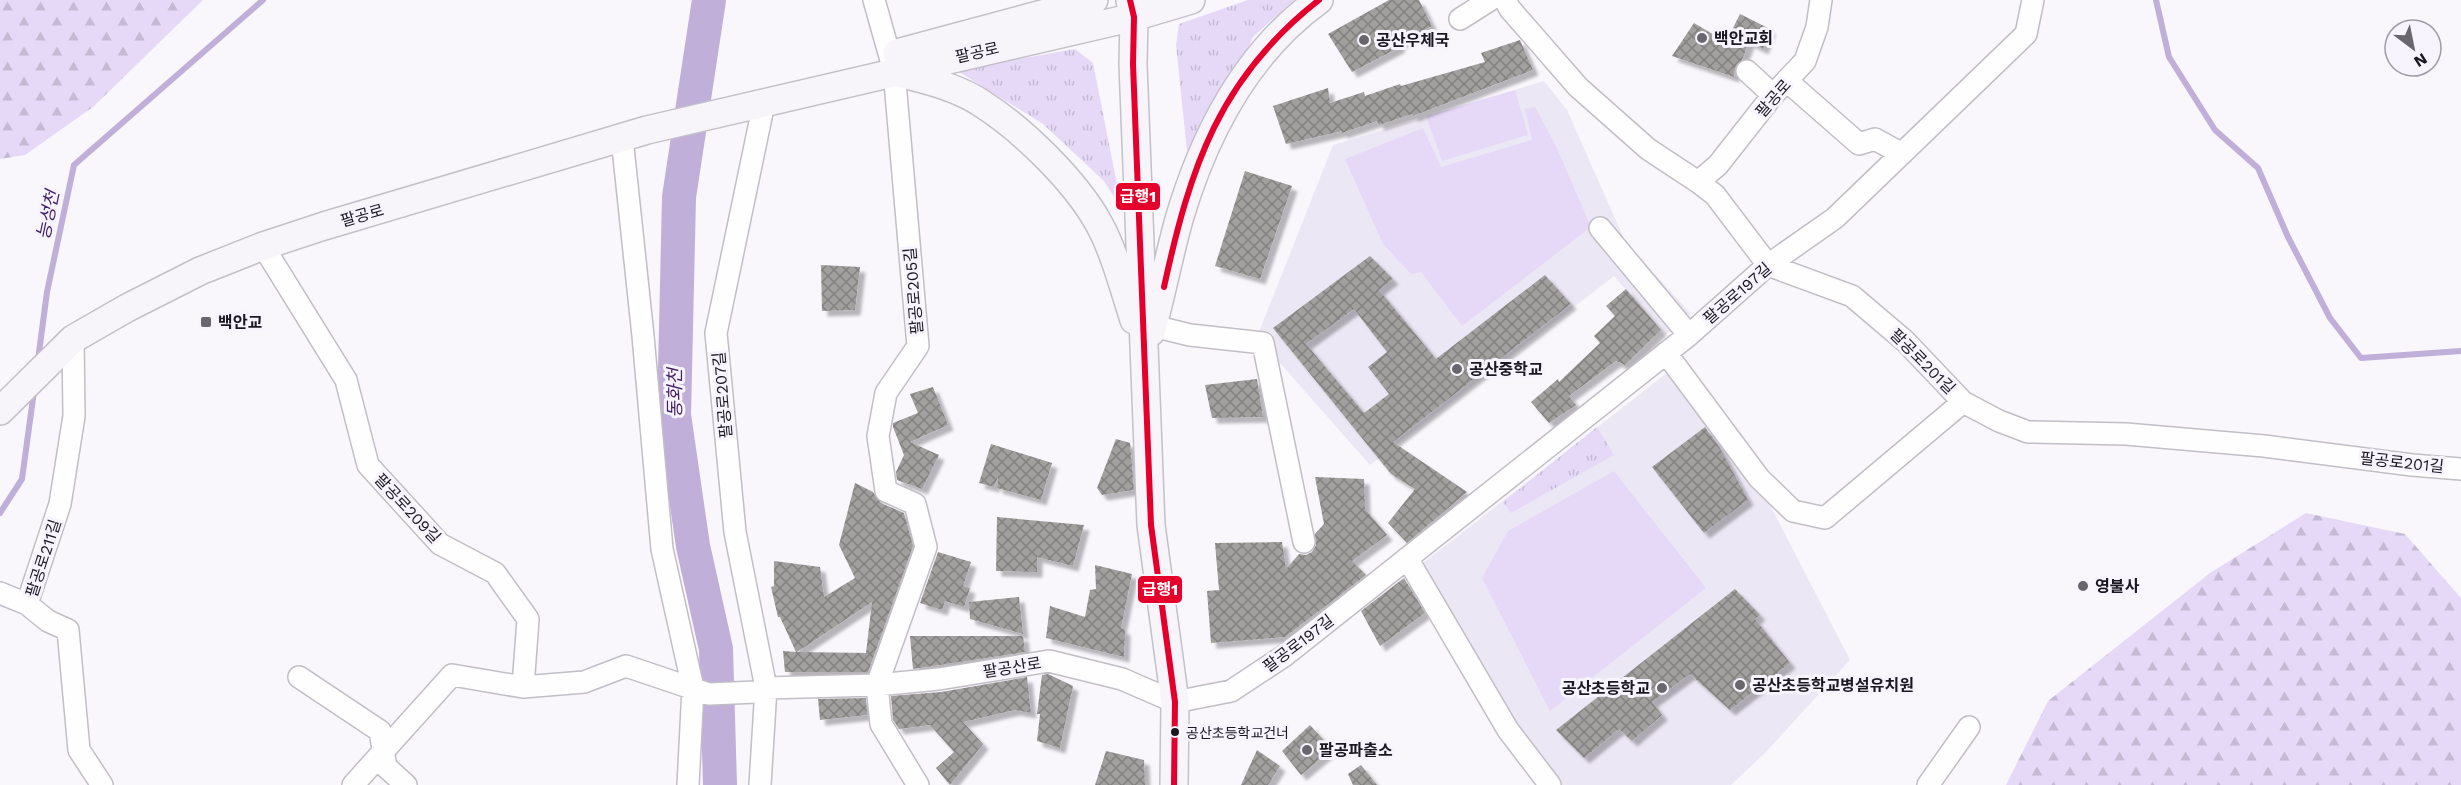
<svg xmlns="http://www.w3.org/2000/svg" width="2461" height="785" viewBox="0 0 2461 785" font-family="'Work Sans','Noto Sans KR',sans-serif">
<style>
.built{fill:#ece7f4}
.forest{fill:url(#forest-firs)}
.park{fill:url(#park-tufts)}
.garden{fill:#e6d9f8}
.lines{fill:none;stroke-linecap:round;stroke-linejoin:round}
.stream{stroke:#c0afd9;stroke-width:6}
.river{stroke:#c0afd9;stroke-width:34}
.building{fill:url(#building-cross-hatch);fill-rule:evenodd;filter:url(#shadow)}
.minor-casing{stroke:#c1bec5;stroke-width:24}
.major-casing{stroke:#c4c0c9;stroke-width:30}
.minor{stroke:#fefeff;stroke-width:21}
.major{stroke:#f7f5f9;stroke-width:27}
.bus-1-casing{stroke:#f8f4fe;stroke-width:10}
.bus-1{stroke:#e4002b;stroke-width:6}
.poi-dot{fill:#69666d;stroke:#f8f4fe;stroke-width:2}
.bus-dot{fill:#1b1820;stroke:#f8f4fe;stroke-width:2}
.labels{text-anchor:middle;stroke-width:6;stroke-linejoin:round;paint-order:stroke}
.bus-label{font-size:14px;fill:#1b1820;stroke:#f8f4fe;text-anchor:start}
.poi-label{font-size:16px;font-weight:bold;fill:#1b1820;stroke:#f8f4fe;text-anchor:start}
.street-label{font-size:16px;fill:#1b1820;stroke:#f8f4fe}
.water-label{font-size:18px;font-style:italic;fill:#411f64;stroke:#f8f4fe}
.line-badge{stroke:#f8f4fe;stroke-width:2}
.badge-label{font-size:16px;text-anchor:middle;font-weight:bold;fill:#fff}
</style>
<defs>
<pattern id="forest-firs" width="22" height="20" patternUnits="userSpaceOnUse" patternTransform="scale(1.5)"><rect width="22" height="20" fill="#e6d9f8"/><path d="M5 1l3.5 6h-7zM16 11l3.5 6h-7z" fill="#c5bad4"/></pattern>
<pattern id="park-tufts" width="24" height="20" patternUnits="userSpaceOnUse" patternTransform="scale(1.5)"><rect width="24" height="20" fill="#e6d9f8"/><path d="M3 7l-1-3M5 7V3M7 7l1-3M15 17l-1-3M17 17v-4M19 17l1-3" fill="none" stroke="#c5bad4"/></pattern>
<pattern id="building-cross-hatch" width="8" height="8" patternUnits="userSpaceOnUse" patternTransform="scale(1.5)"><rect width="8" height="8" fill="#a2a09e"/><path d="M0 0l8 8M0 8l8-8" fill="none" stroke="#838180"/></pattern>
<filter id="shadow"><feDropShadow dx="5.5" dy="5.5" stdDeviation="1.5" flood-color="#0004"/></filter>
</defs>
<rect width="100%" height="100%" fill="#f9f6fc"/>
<path class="built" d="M1544 81 1567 110 1625 241 1691 314 1665 335 1614 276 1370 465 1257 337 1333 145Z
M1676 366 1770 505 1850 660 1766 752 1731 785H1550L1414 571 1404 578Z"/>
<path class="forest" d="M0 0H203L93 107 25 155 0 159Z
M2306 513 2405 534 2461 598V785H2006L2048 701 2210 573Z"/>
<path class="park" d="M1248 0H1294L1253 37 1217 123 1187 151 1176 45 1179 24Z
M1075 49 1093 63 1122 209 1104 181 1043 124 956 70Z
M1597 427 1614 455 1511 513 1503 502Z"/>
<path class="garden" d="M1515 90 1528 135 1442 161 1426 116Z
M1535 107 1556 146 1591 227 1462 326 1421 272 1411 274 1383 244 1345 159 1423 128 1441 167 1532 140 1525 109Z
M1614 471 1706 588 1550 711 1482 578 1508 531Z"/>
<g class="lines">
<path class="stream" d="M2156 0 2169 57 2215 130 2258 168 2288 237 2330 318 2361 358 2461 351
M38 360 47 292 74 165 263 0
M0 513 22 479 34 391"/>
<path class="river" d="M709 0 679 197 674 415 693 546 716 649 720 785"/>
</g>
<path class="building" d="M1389 0H1419L1432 26 1398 44 1400 47 1352 72 1328 34Z
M1740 14 1770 29 1763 49 1749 42 1742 60 1735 68 1734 77 1672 56 1694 23 1726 42Z
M1520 40 1533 70 1413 116 1412 114 1379 125 1377 121 1342 133V131L1286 144 1273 106 1328 88 1330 103 1364 92 1365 96 1400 84 1401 86 1485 62 1481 53Z
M1245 171 1292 186 1260 279 1215 266Z
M1370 256 1393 279 1379 290 1436 359 1545 275 1571 304 1393 442 1467 492 1407 543 1388 523 1415 489 1391 474 1273 328ZM1354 309 1387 352 1368 367 1389 394 1364 413 1306 344Z
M821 265 860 267 855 310 822 311Z
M1626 289 1661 330 1625 365 1616 361 1569 396 1576 405 1549 423 1531 402 1558 379 1559 382 1600 343 1594 336 1615 316 1606 306Z
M1257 379 1263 417 1212 418 1205 385Z
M933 387 948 425 910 442 939 455 922 489 897 480 896 472 904 455 893 427V423L918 413 910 394Z
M1705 427 1720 448 1748 500 1704 533 1652 467Z
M1116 439 1130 443 1134 490 1102 495 1097 488Z
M991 444 1052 463 1041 500 997 488 998 477 994 487 979 483Z
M1315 477 1364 479 1365 509 1387 535 1352 561 1366 575 1285 637 1211 643 1207 591 1219 590 1215 543 1282 542 1286 569 1299 554 1306 555 1312 552 1316 545 1315 534 1324 524Z
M855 483 873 492 881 503 904 513 913 546 868 672H785L783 651 796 652 780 617H778L771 587 774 586V561L820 567 824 597 855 578 839 545ZM872 602 866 653 797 652Z
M997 517 1084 525 1073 566 1037 557V572L996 571Z
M938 552 971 562 963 586 970 588 964 607 945 601 942 610 920 603Z
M1095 565 1132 574 1121 628 1125 630 1124 657 1046 638 1050 606 1085 617 1090 590 1096 589Z
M1404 578 1425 613 1380 646 1361 611Z
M1735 589 1760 615 1755 619 1790 663 1730 710 1690 674 1652 702 1662 715 1632 741 1619 729 1584 758 1556 730Z
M1019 597 1023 634 970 619 969 602Z
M910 636H1023L1025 652 913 669Z
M1048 674 1073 686 1060 748 1037 741 1040 714H1037L1042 675Z
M1027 677 1031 713 1015 710 963 722 983 744 950 785 936 768 954 752 930 725 899 729 893 720 891 696 941 692Z
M866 698 867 715 820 720 818 699Z
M1310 725 1332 749 1301 775 1282 751Z
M1257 750 1280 766 1268 785H1241Z
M1106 751 1144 760 1145 785H1095Z
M1361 765 1377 785H1353L1348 774Z"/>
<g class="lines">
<defs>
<path id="minor" d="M874 0 894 71 918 346 886 393 878 436 886 491 915 504 926 547 877 685 881 724 918 785
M1505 0 1510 9 1578 87 1648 149 1698 182 1715 195 1768 265 1852 296 1905 341 1963 402 1999 421 2028 432 2126 434 2264 446 2412 465 2461 469
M1460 19 1490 0
M1747 71 1773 95
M1787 81 1859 144 1875 139 1902 154
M622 138 643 336 662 549 693 688 688 785
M1698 182 1718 165 1773 95 1805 61 1817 27 1821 0
M1600 228 1689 335
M263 246 346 380 368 465 440 544 495 573 528 619 523 687
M1153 326 1190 335 1263 343 1304 542
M73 339 74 416 60 504 27 604 48 621 68 630 79 750 102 785
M1666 353 1759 478 1793 511 1825 518 1963 402
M1407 558 1508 730 1550 785
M0 593 27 604
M299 677 380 731 386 767 406 785
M353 785 452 675 523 687 584 682 626 666 709 694 757 692 766 688 877 685 939 679 1049 661 1122 679 1175 702 1231 691 1284 656 1689 335 1768 265 1835 218 2026 34 2033 0
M760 785 766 688 735 532 716 333 764 103
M1928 785 1969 727"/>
<path id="major" d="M1130 1 1134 17 1133 64 1151 525 1175 702 1174 785
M897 53 1094 0
M899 73C927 80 960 88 984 105 1024 131 1075 181 1098 222 1114 250 1124 289 1134 320
M1151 332C1162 294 1169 254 1180 216 1205 133 1247 52 1319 0
M0 411 73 339 127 308 200 271 263 246 324 226 647 130 1134 17 1191 0"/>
</defs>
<use href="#minor" class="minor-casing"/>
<use href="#major" class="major-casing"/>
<use href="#minor" class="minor"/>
<use href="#major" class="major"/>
<defs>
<path id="bus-1" d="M1130 0 1134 17 1133 64 1151 525 1175 702 1174 785
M1164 287C1190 168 1219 78 1319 0"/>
</defs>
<use href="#bus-1" class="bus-1-casing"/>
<use href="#bus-1" class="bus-1"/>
</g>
<g class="poi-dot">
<circle cx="1702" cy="38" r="6"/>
<circle cx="1364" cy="40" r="6"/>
<rect x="200" y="316" width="12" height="12" rx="3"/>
<circle cx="1457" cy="369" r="6"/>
<circle cx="2083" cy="586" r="6"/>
<circle cx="1740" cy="685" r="6"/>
<circle cx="1662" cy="688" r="6"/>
<circle cx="1307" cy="750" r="6"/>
</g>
<circle class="bus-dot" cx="1175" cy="732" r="5"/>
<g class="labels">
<g class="bus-label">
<text x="1186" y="738">공산초등학교건너</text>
</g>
<g class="poi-label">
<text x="1714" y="44">백안교회</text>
<text x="1376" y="46">공산우체국</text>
<text x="218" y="328">백안교</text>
<text x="1469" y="375">공산중학교</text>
<text x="2095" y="592">영불사</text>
<text x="1752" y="691">공산초등학교병설유치원</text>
<text x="1650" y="694" text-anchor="end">공산초등학교</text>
<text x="1319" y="756">팔공파출소</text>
</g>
<g class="street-label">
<text transform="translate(977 52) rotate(-13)" y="6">팔공로</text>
<text transform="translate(1773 98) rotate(-49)" y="6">팔공로</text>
<text transform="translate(362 215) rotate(-16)" y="6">팔공로</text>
<text transform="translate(913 291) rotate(-95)" y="6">팔공로205길</text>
<text transform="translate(1737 293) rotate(-41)" y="6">팔공로197길</text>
<text transform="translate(1923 361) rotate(45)" y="6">팔공로201길</text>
<text transform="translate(722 395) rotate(-95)" y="6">팔공로207길</text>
<text transform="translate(2402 462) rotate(6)" y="6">팔공로201길</text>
<text transform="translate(408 508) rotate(47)" y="6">팔공로209길</text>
<text transform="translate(43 558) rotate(-72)" y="6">팔공로211길</text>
<text transform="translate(1298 643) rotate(-37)" y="6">팔공로197길</text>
<text transform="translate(1012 667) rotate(-9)" y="6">팔공산로</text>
</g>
<g class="water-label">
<text transform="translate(48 215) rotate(-78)" y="6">능성천</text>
<text transform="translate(675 393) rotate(-90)" y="6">동화천</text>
</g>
</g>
<g class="line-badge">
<rect x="1115" y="182" width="46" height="29" rx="6" fill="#e4002b"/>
<rect x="1137" y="575" width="46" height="29" rx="6" fill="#e4002b"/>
</g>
<g class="badge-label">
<text x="1138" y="202">급행1</text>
<text x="1160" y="595">급행1</text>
</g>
<g transform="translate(2413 48) rotate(148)"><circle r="28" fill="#f8f4fe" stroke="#a09ca5" stroke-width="1.5"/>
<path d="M0-4.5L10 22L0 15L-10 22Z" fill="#69666d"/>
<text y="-9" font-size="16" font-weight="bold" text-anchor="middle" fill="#1b1820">N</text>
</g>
</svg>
